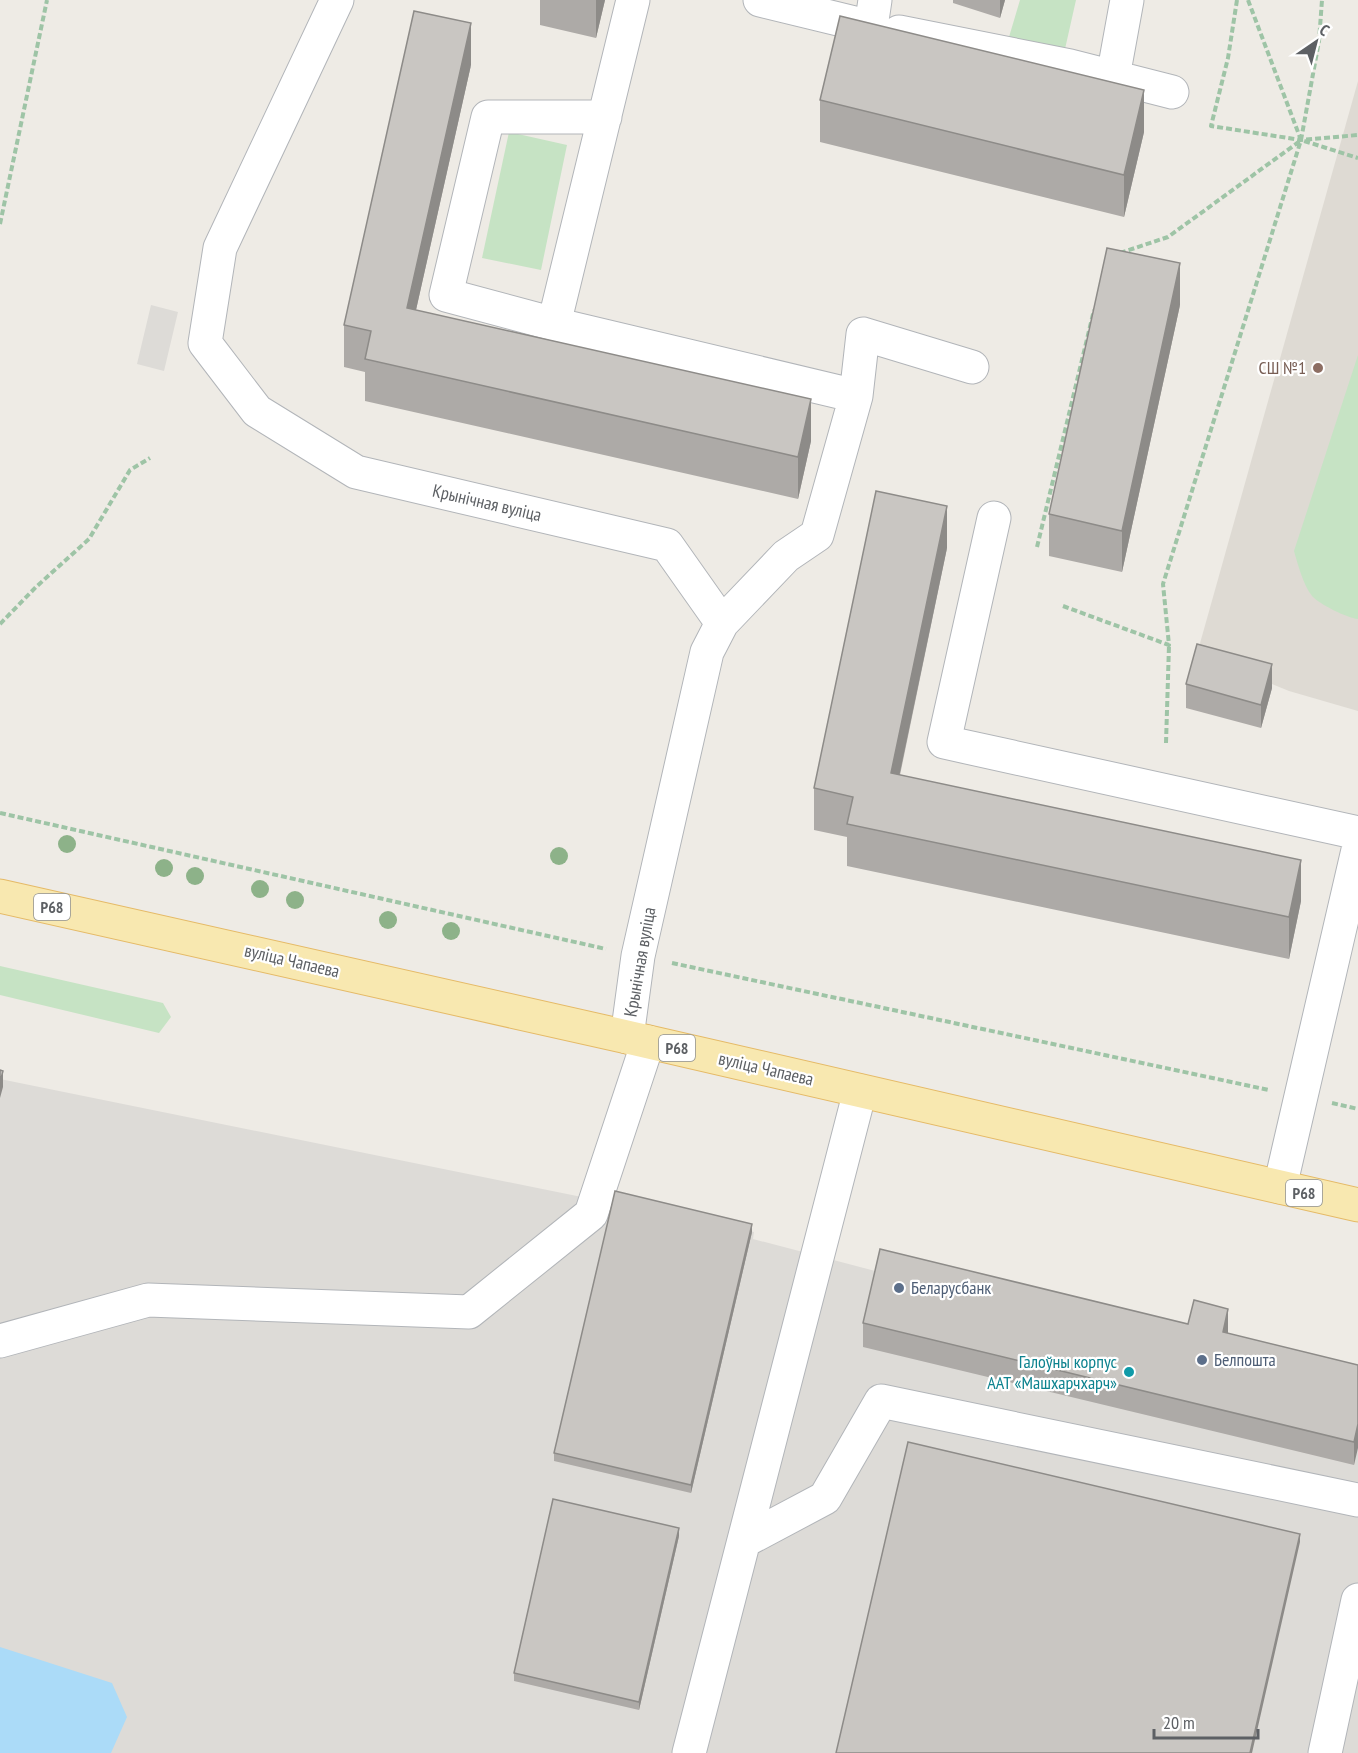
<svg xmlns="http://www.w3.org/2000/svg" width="1358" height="1753" viewBox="0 0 1358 1753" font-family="'PT Sans Narrow',sans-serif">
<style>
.industrial{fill:#dddbd7}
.education{fill:#dedad3}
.green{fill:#c6e3c4}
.water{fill:#abdbf8}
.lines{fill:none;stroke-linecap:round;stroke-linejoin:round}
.minor-casing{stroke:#b2b5b9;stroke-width:35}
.major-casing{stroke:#e5ba67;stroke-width:35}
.path{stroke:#9ec4a6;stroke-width:4;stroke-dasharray:6 3;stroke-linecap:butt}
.minor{stroke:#fff;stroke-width:33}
.major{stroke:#f8e8b0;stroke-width:33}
.tree{fill:#8db289}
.wall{fill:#adaaa7}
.shaded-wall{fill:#8d8b88}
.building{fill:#c9c6c2;stroke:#8d8b88;stroke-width:1.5}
.education-dot{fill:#8d6e63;stroke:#fff;stroke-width:2}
.service-dot{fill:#5c6f8a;stroke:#fff;stroke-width:2}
.culture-dot{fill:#0f9aa8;stroke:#fff;stroke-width:2}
.labels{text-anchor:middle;stroke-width:4.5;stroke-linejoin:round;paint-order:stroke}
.shield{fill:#fff;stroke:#8e9092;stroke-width:1.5}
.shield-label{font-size:16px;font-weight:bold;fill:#5d6064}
.education-label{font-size:18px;fill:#785e54;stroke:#fff;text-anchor:end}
.street-label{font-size:18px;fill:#5d6064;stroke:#fff}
.service-label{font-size:18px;fill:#4e5e75;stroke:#fff;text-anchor:start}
.culture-label{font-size:18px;fill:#0d838f;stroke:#fff;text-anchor:end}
</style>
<rect width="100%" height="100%" fill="#eeebe5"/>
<path class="industrial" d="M151 305 178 312 164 371 137 364Z
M0 1079 754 1232 753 1239 879 1272 1358 1384V1753H0Z"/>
<path class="education" d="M1358 81V711L1289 691 1197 654Z"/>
<path class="green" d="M1020 0H1076L1065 49 1009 37Z
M509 132 567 145 541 270 482 258Z
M1358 355V619C1347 618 1319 604 1312 596 1303 584 1298 565 1294 551Z
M0 966 163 1003 171 1017 159 1033 0 995Z"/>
<path class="water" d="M0 1647 112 1683 127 1717 111 1753H0Z"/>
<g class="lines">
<defs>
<path id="minor" d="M337 0 220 248 205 343 257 411 356 472 667 545 722 623 707 652 638 956 627 1037
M633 0 554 324 856 396 817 535 786 556 722 623
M760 0 871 27 875 0
M899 32 1070 66 1172 92
M1113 77 1127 0
M554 324 446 295 488 117H605
M856 396 863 334 972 367
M994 518 944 742 1358 833
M1280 1187 1358 850
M0 1341 148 1300 469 1312 591 1214 648 1042
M744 1541 825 1498 881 1401 1358 1500
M689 1753 860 1091
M1325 1753 1358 1600"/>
<path id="major" d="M0 896 627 1037 1358 1205"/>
</defs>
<use href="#minor" class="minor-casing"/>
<use href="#major" class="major-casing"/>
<path class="path" d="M1237 0 1228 58 1211 126 1301 140 1358 135
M1248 0 1301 140 1358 158
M0 224 47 0
M1120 253 1168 237 1300 141
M1037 547 1094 310
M1063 606 1169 645 1163 584 1301 140 1319 41 1322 0
M0 624 36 587 89 539 130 470 150 458
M1166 743 1169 645
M0 813 606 949
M672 963 1269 1090
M1332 1103 1358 1109"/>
<use href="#minor" class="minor"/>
<use href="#major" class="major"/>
</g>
<g class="tree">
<circle cx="67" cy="844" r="9"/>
<circle cx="559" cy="856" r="9"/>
<circle cx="164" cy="868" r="9"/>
<circle cx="195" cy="876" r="9"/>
<circle cx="260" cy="889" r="9"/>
<circle cx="295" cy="900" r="9"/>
<circle cx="388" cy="920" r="9"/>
<circle cx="451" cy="931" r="9"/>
</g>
<path class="wall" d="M540 0H605L596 38 540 25Z
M953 0H1005L1000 18 953 3Z
M471 65 416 310 811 441 798 499 365 401V372L344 367V325Z
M820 100 1144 132 1124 217 820 142Z
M1180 305 1122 572 1049 556V514Z
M947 548 900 775 1301 901 1289 959 847 866V837L814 830V788Z
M1186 684 1272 688 1261 728 1186 708Z
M752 1232 691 1493 554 1461V1453Z
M863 1323 1188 1324 1228 1332V1334L1358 1365 1354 1465 863 1347Z
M679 1536 639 1710 514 1681V1673Z"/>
<path class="shaded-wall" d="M596 0H605L596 38Z
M1000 0H1005L1000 18Z
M471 23V65L407 350V308Z
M1144 90V132L1124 217V175Z
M1180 263V305L1122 572V531Z
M811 399V441L798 499V457Z
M947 506V548L891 815V773Z
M1272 664V688L1261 728V705Z
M1301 860V901L1289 959V917Z
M3 1071V1087L0 1098V1082Z
M752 1224V1232L691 1493V1485Z
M1228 1309V1332L1223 1356V1332Z
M1358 1424V1448L1354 1465V1442Z
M679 1528V1536L639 1710V1702Z
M1300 1534V1542L1252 1753H1250Z"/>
<path class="building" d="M414 11 471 23 407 308 811 399 798 457 365 359 371 331 344 325Z
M840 16 1144 90 1124 175 820 100Z
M1107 248 1180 263 1122 531 1049 514Z
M876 491 947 506 891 773 1301 860 1289 917 847 824 853 797 814 788Z
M1197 644 1272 664 1261 705 1186 684Z
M0 1070 3 1071 0 1082Z
M615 1191 752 1224 691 1485 554 1453Z
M880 1249 1188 1324 1194 1300 1228 1309 1223 1332 1358 1365V1424L1354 1442 863 1323Z
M908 1442 1300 1534 1250 1753H836Z
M553 1499 679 1528 639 1702 514 1673Z"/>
<circle class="education-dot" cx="1318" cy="368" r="6"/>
<g class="service-dot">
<circle cx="899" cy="1288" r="6"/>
<circle cx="1202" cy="1360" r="6"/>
</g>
<circle class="culture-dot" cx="1129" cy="1372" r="6"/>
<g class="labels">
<g class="shield">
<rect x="34" y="894" width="36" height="26" rx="4.5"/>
<rect x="659" y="1035" width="36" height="26" rx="4.5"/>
<rect x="1286" y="1180" width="36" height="26" rx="4.5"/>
</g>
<g class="shield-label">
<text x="52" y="913">Р68</text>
<text x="677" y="1054">Р68</text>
<text x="1304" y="1199">Р68</text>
</g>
<g class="education-label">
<text x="1306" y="374">СШ №1</text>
</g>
<g class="street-label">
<text transform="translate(487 503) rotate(13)" y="6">Крынічная вуліца</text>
<text transform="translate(292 961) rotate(13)" y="6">вуліца Чапаева</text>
<text transform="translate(640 962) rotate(-80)" y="6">Крынічная вуліца</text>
<text transform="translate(766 1069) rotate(13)" y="6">вуліца Чапаева</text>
</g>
<g class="service-label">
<text x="911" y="1294">Беларусбанк</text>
<text x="1214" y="1366">Белпошта</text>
</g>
<g class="culture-label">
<text x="1117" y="1368">Галоўны корпус<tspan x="1117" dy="21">ААТ «Машхарчхарч»</tspan></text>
</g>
</g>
<g transform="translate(1316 42) rotate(35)" stroke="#ffffff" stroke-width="4.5" paint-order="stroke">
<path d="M0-4.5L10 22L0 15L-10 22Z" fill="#5d6064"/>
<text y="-9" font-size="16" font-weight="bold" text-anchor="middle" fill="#5d6064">С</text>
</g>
<path d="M1154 1729v9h104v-9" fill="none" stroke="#5d6064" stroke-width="3"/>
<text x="1163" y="1729" font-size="18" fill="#5d6064" stroke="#ffffff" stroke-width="4.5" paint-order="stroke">20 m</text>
</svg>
